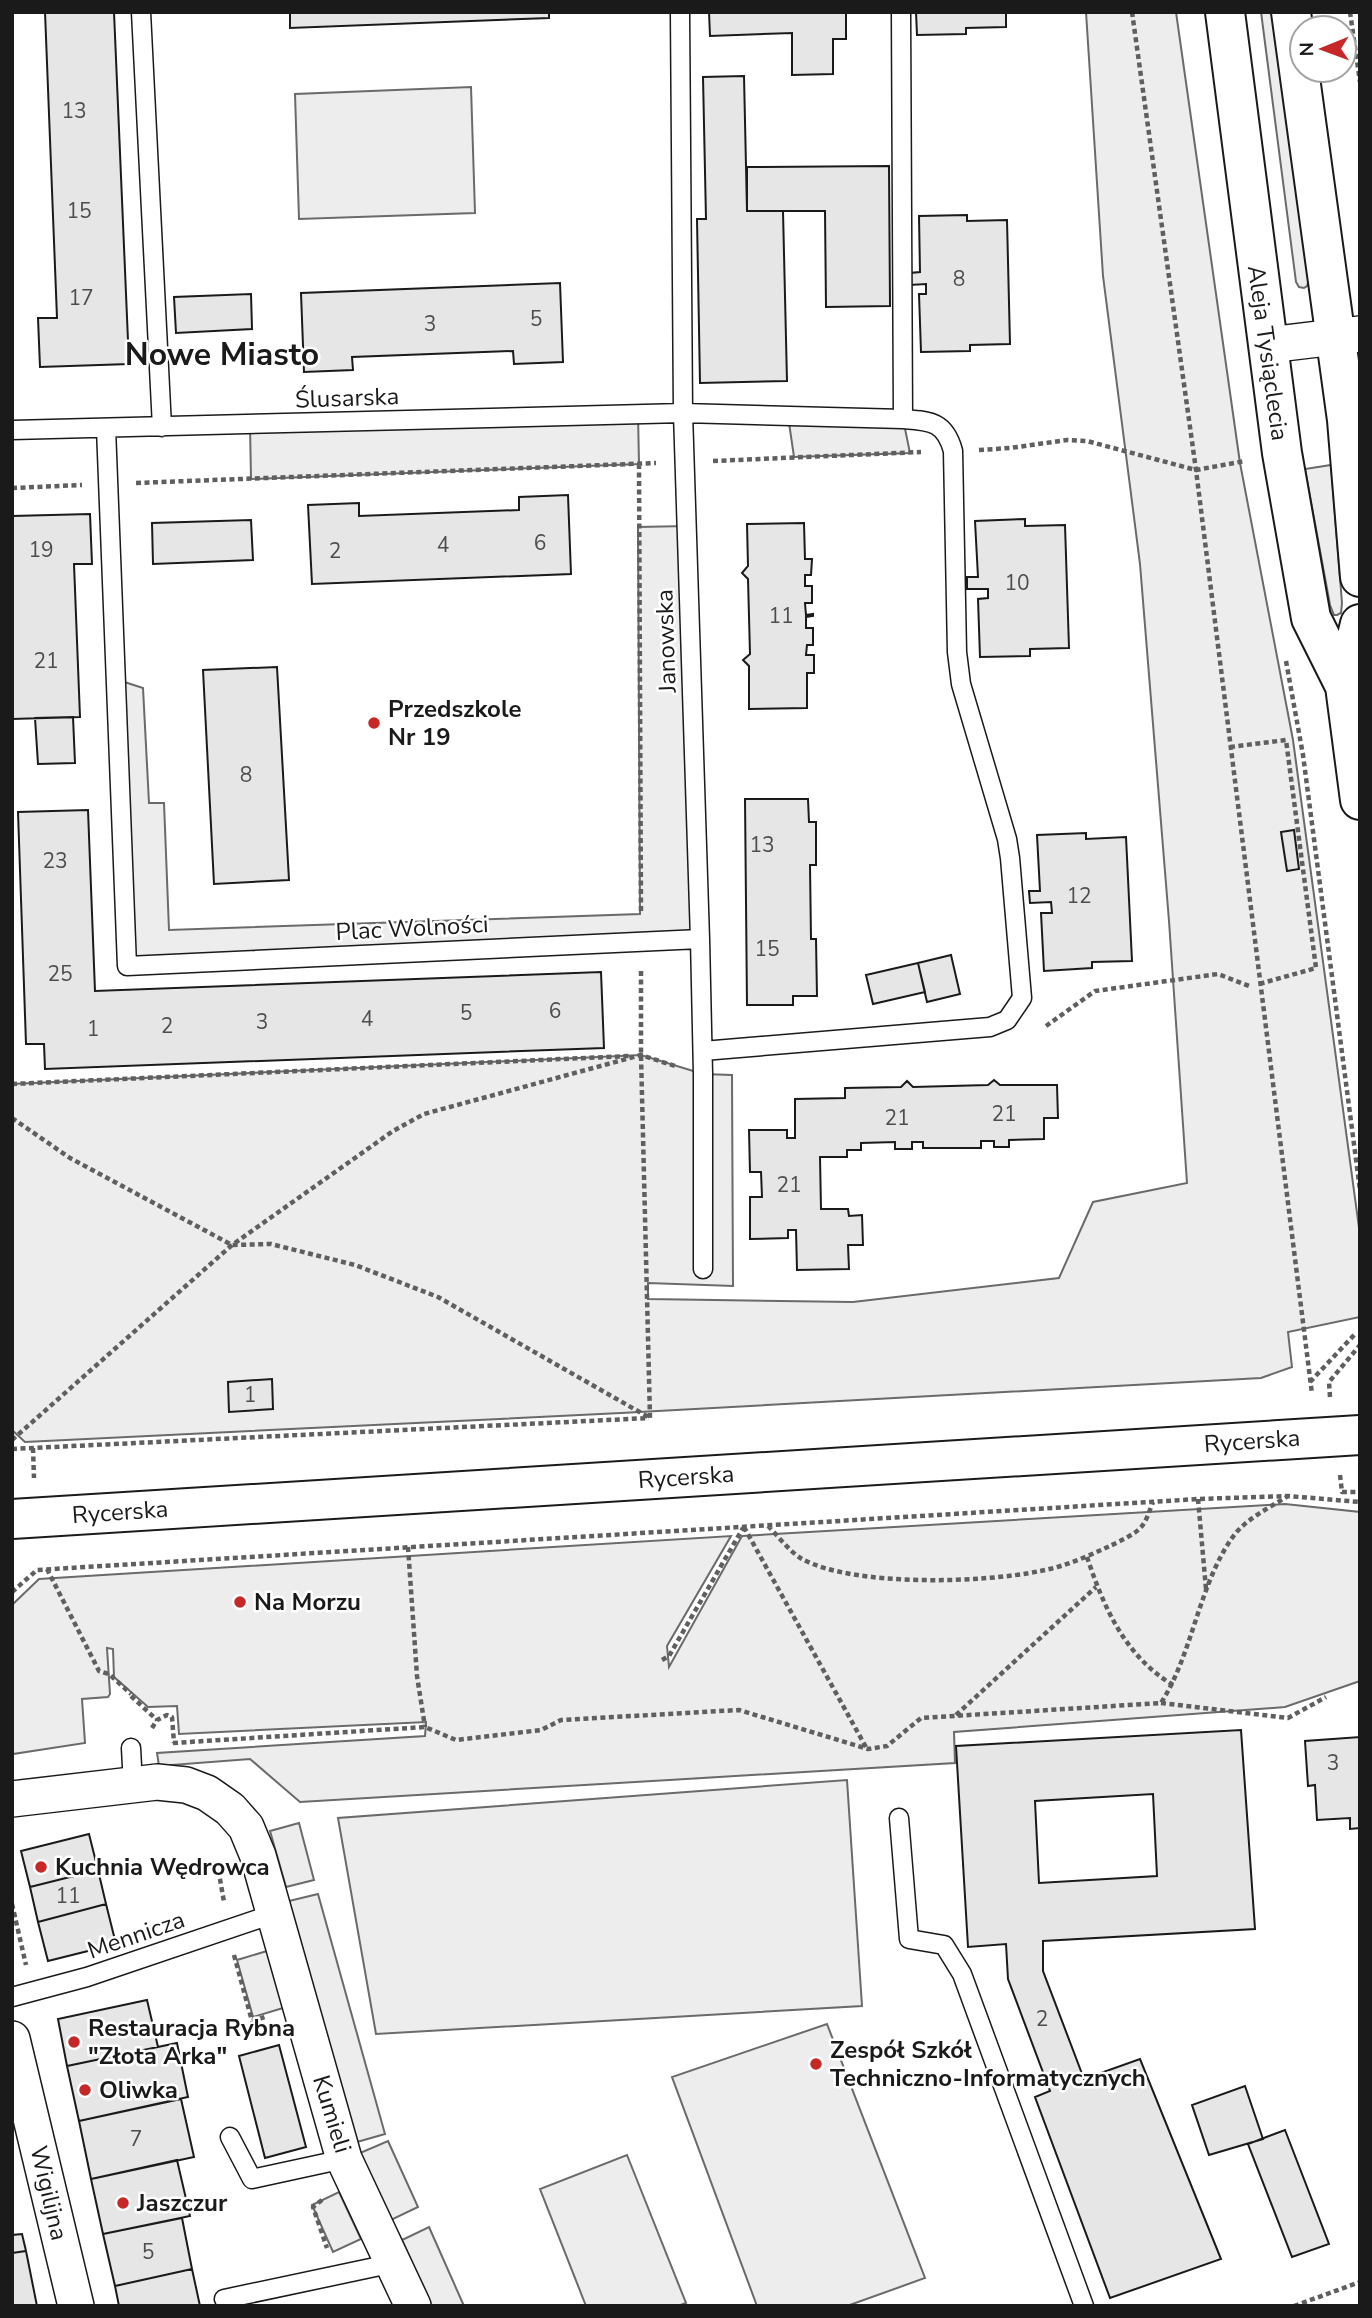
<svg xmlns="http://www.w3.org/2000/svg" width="1372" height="2318" viewBox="0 0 1372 2318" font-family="'Nunito Sans',sans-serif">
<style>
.built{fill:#ededed;stroke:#6a6a6a;stroke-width:2}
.building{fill:#e6e6e6;stroke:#1a1a1a;stroke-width:2;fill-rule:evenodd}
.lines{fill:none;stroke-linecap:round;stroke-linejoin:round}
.lane-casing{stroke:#1a1a1a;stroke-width:21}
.street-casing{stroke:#1a1a1a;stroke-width:38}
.secondary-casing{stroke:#1a1a1a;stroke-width:42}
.path{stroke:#5f5f5f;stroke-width:4.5;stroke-dasharray:5 3.5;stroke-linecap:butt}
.lane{stroke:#fff;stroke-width:18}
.street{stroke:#fff;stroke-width:35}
.secondary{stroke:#fff;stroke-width:38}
.poi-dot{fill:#c62828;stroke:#fff;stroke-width:2.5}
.labels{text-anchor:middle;stroke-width:5;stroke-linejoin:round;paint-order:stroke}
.number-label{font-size:21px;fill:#4d4d4d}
.street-label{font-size:24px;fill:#1a1a1a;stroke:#fff}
.poi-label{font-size:24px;font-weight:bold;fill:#1a1a1a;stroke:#fff;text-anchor:start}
.district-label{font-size:32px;font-weight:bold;fill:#1a1a1a;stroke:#fff}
</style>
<rect width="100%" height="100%" fill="#fff"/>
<path class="built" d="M1086 12H1176L1240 463 1293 740 1360 1235V1317L1288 1332 1292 1367 1261 1378 621 1413 25 1442 12 1430V1084L641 1055 703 1074 732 1075 733 1286 648 1283V1299L853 1302 1059 1278 1093 1202 1187 1183 1169 921 1140 564 1103 276Z
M1261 12H1272L1309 280 1307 286 1304 288 1299 287 1296 282Z
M471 87 475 213 299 219 295 94Z
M638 414 639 464 251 479 250 425Z
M788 416 903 419 910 453 794 457Z
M1331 465 1342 603 1341 613 1337 615H1334L1330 605 1305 469Z
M687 526 700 939 127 966 115 679 143 688 149 803H164L169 930 640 914 638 527Z
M1285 1504 1360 1512V1681L1285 1707 954 1732 955 1763 300 1802 250 1759 159 1766 157 1753 425 1736 426 1722 179 1734 177 1706 148 1707 114 1677 113 1649 107 1648 110 1694 108 1697 82 1699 85 1743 13 1754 12 1605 39 1579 731 1536 667 1646 669 1667 742 1536Z
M847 1780 862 2006 376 2034 338 1818Z
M299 1823 314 1880 286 1887 270 1831Z
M318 1894 385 2134 357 2142 289 1901Z
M267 1951 283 2008 253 2017 237 1960Z
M827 2024 925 2278 847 2306H757L672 2077Z
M388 2141 418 2207 391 2220 360 2153Z
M627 2155 686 2303 678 2306H586L540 2189Z
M339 2192 361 2239 333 2252 312 2205Z
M429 2227 464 2306H431L402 2240Z"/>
<path class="building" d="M45 12H114L129 364 40 367 38 318H57Z
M290 12H549V18L290 28Z
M709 12H846V39H833V74L792 75V33L710 36Z
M916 12H1006V27L966 28V34L917 35Z
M744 76 747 211H783L787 381 700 383 697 219H706L703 77Z
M889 166 890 306 826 307 825 211H747V167Z
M967 215V221L1007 220 1010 344 970 345V351L921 352 919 294H926V284L910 285V273L920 272 919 216Z
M560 283 563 362 514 364 513 351 352 357 353 370 304 372 301 293Z
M251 294 252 329 176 333 174 297Z
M568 495 571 574 312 584 308 505 359 503V516L519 510V497Z
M90 514 92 564H74L80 717 12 719V516Z
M1025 519V526L1065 525 1069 648 1030 649V656L980 657 978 599 988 598V589H967V577H978L975 521Z
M251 520 253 560 153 564 152 523Z
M804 523 805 559H812L811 575H805V586H812V603H805L806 615 813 614V616L806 617V628H813V645H807L806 655H814V673H807V708L749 709V666L743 660 750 654 748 579 742 573 748 566 747 524Z
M277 667 289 880 214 884 203 670Z
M73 717 75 763 38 764 35 718Z
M745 799H808L809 822H816V865H810L811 939H816L817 996H793V1005H747Z
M88 810 95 991 601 972 604 1048 45 1069 44 1044H26L18 812Z
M1294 830 1299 869 1287 871 1281 832Z
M1086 833V839L1126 837 1132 961 1092 962V968L1044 971 1041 913H1052L1051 902 1030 903 1029 891H1040L1037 835Z
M951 955 960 994 927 1002 918 963Z
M918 963 925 992 873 1004 866 975Z
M994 1080 1000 1085H1057L1058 1118H1044V1139L1009 1140V1147H994V1141H981V1148H923V1142H912V1149H895V1142L861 1143V1150H847V1157H820L821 1209H848L849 1216 862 1215 863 1245H848L849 1269 797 1270 796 1230H788V1238L750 1239V1197H762L761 1172H750L749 1130H787V1138H795V1099L845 1098V1088L901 1087 907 1081 913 1087 988 1085Z
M272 1379 273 1409 229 1412 228 1382Z
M1241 1730 1255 1929 1043 1941V1971L1084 2079 1140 2059 1221 2259 1110 2298 1035 2097 1050 2091 1008 1979 1006 1944 968 1947 956 1746ZM1153 1794 1157 1876 1039 1883 1035 1801Z
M1360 1737V1828L1350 1829V1818L1317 1820 1315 1785 1308 1786 1305 1741Z
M89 1834 98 1870 30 1887 21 1851Z
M98 1870 106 1904 38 1922 30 1887Z
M106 1904 116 1944 48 1961 38 1922Z
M147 2000 158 2047 67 2066 58 2019Z
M177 2043 188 2097 79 2121 67 2066Z
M279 2045 306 2147 265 2158 239 2056Z
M1245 2086 1263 2139 1209 2155 1192 2105Z
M181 2099 194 2157 91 2179 79 2121Z
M1285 2130 1329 2244 1292 2257 1248 2144Z
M177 2160 190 2216 103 2234 91 2179Z
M182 2218 192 2269 115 2286 103 2234Z
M22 2234 26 2251 12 2253V2235Z
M26 2251 37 2306H12V2253Z
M192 2269 200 2306H119L115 2286Z"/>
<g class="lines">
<defs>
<path id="lane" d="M141 12 162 427
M680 12 683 413 700 939 703 1074V1269
M901 12 903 419
M106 428 127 966 700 939
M12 430 683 413 903 419C930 421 945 421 953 451L957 652 961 684 1007 839 1010 858 1022 998 1007 1020 990 1027 703 1051
M131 1748 133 1785
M899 1818 909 1939 944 1945 962 1974 1084 2306
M12 1997 87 1977 273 1914
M230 2137 252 2179 344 2159
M224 2299 394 2263"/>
<path id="street" d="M1268 345 1360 334
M12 1799 157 1782 186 1785 207 1793 230 1809 246 1827 258 1856 344 2159 413 2306
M12 2039 76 2306"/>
<path id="secondary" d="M1225 12 1282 453 1311 618 1345 686 1360 800
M1291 12 1347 420 1360 577
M1345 686 1360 624
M12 1519 1360 1435"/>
</defs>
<use href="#lane" class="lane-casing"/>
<use href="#street" class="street-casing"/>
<use href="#secondary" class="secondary-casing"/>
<path class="path" d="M1132 12 1196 470 1312 1394
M1350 12 1360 82
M979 450 1010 448 1067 440 1087 441 1196 470 1245 461
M713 461 921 452
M639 464 641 914
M136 483 656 463
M12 488 82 485
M1286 661 1303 755 1360 1190
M1230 747 1286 740 1316 968 1259 984
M641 971V1055L650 1418
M1046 1026 1095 991 1218 974 1249 986
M12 1084 629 1056
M12 1118 70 1158 232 1245 271 1244 355 1265 438 1297 650 1418
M1310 1382 1355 1334
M1330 1397 1329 1382 1360 1345
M12 1440 232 1245 393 1131 424 1114 641 1055 675 1066
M33 1448 34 1478
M12 1449 649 1418
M1340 1475 1342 1492H1360
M1198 1499 1206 1589
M768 1526C778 1536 790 1552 802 1559 854 1587 983 1583 1040 1571 1064 1567 1088 1556 1110 1546 1120 1541 1136 1534 1142 1526 1147 1520 1150 1509 1153 1502
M744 1527 867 1749
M408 1547 417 1676 425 1727
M1087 1557C1104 1608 1125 1656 1173 1685
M47 1569 99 1671 109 1674 131 1694
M12 1592 37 1570 1198 1499 1288 1496 1360 1502
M662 1660 669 1656 743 1528
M131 1696 157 1720
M1161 1703 1288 1718 1326 1697
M956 1715 1096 1587
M152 1728 157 1720 167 1715 172 1717 174 1743
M173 1743 425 1727 456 1740 541 1730 561 1720 739 1710 868 1749 887 1746 921 1718 1161 1703C1193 1653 1198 1587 1232 1538 1245 1519 1269 1508 1288 1496
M217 1862 224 1902
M12 1904 26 1965
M234 1955 252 2021 265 2017
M322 2200 313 2207 327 2248
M1294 2306 1360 2282"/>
<use href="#lane" class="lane"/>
<use href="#street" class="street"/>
<use href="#secondary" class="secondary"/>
</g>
<g class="poi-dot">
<circle cx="374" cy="723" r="7"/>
<circle cx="240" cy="1602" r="7"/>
<circle cx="41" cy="1867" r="7"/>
<circle cx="74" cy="2042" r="7"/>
<circle cx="816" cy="2064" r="7"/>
<circle cx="85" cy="2090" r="7"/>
<circle cx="123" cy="2203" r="7"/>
</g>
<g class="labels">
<g class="number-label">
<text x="74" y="118">13</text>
<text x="79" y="218">15</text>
<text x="959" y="286">8</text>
<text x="81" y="305">17</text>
<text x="536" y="326">5</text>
<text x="430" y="331">3</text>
<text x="540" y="550">6</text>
<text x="443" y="552">4</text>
<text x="41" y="557">19</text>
<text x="335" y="558">2</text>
<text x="1017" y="590">10</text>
<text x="781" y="623">11</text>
<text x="46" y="668">21</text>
<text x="246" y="782">8</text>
<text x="762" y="852">13</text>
<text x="55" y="868">23</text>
<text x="1079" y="903">12</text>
<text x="767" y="956">15</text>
<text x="60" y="981">25</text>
<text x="555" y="1018">6</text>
<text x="466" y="1020">5</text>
<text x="367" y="1026">4</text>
<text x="262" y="1029">3</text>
<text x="167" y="1033">2</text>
<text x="93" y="1036">1</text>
<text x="1004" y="1121">21</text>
<text x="897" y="1125">21</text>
<text x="789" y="1192">21</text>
<text x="250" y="1402">1</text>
<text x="1333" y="1770">3</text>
<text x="68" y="1903">11</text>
<text x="1042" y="2026">2</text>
<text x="136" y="2146">7</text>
<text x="148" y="2259">5</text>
</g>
<g class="street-label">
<text transform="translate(1268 353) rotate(82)" y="8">Aleja Tysiąclecia</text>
<text transform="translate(347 398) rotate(-2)" y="8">Ślusarska</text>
<text transform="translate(666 641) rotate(-92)" y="8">Janowska</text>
<text transform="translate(412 928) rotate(-3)" y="8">Plac Wolności</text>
<text transform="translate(1252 1441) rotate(-4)" y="8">Rycerska</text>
<text transform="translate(686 1477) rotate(-4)" y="8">Rycerska</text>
<text transform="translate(120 1512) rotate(-4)" y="8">Rycerska</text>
<text transform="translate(136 1935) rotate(-19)" y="8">Mennicza</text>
<text transform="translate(332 2114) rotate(73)" y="8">Kumieli</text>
<text transform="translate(49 2193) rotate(77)" y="8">Wigilijna</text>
</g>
<g class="poi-label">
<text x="388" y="717">Przedszkole<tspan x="388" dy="28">Nr 19</tspan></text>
<text x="254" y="1610">Na Morzu</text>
<text x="55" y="1875">Kuchnia Wędrowca</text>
<text x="88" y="2036">Restauracja Rybna<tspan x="88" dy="28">"Złota Arka"</tspan></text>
<text x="830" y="2058">Zespół Szkół<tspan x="830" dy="28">Techniczno-Informatycznych</tspan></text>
<text x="99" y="2098">Oliwka</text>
<text x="137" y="2211">Jaszczur</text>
</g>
<g class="district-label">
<text x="222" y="365">Nowe Miasto</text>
</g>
</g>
<rect width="1372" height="2318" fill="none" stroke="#1a1a1a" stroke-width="28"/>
<g transform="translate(1323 49) rotate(269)"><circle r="33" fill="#ffffff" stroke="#a3a3a3" stroke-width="2"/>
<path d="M0-5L12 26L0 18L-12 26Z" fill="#c62828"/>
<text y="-10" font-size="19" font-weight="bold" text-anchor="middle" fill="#1a1a1a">N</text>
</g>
</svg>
